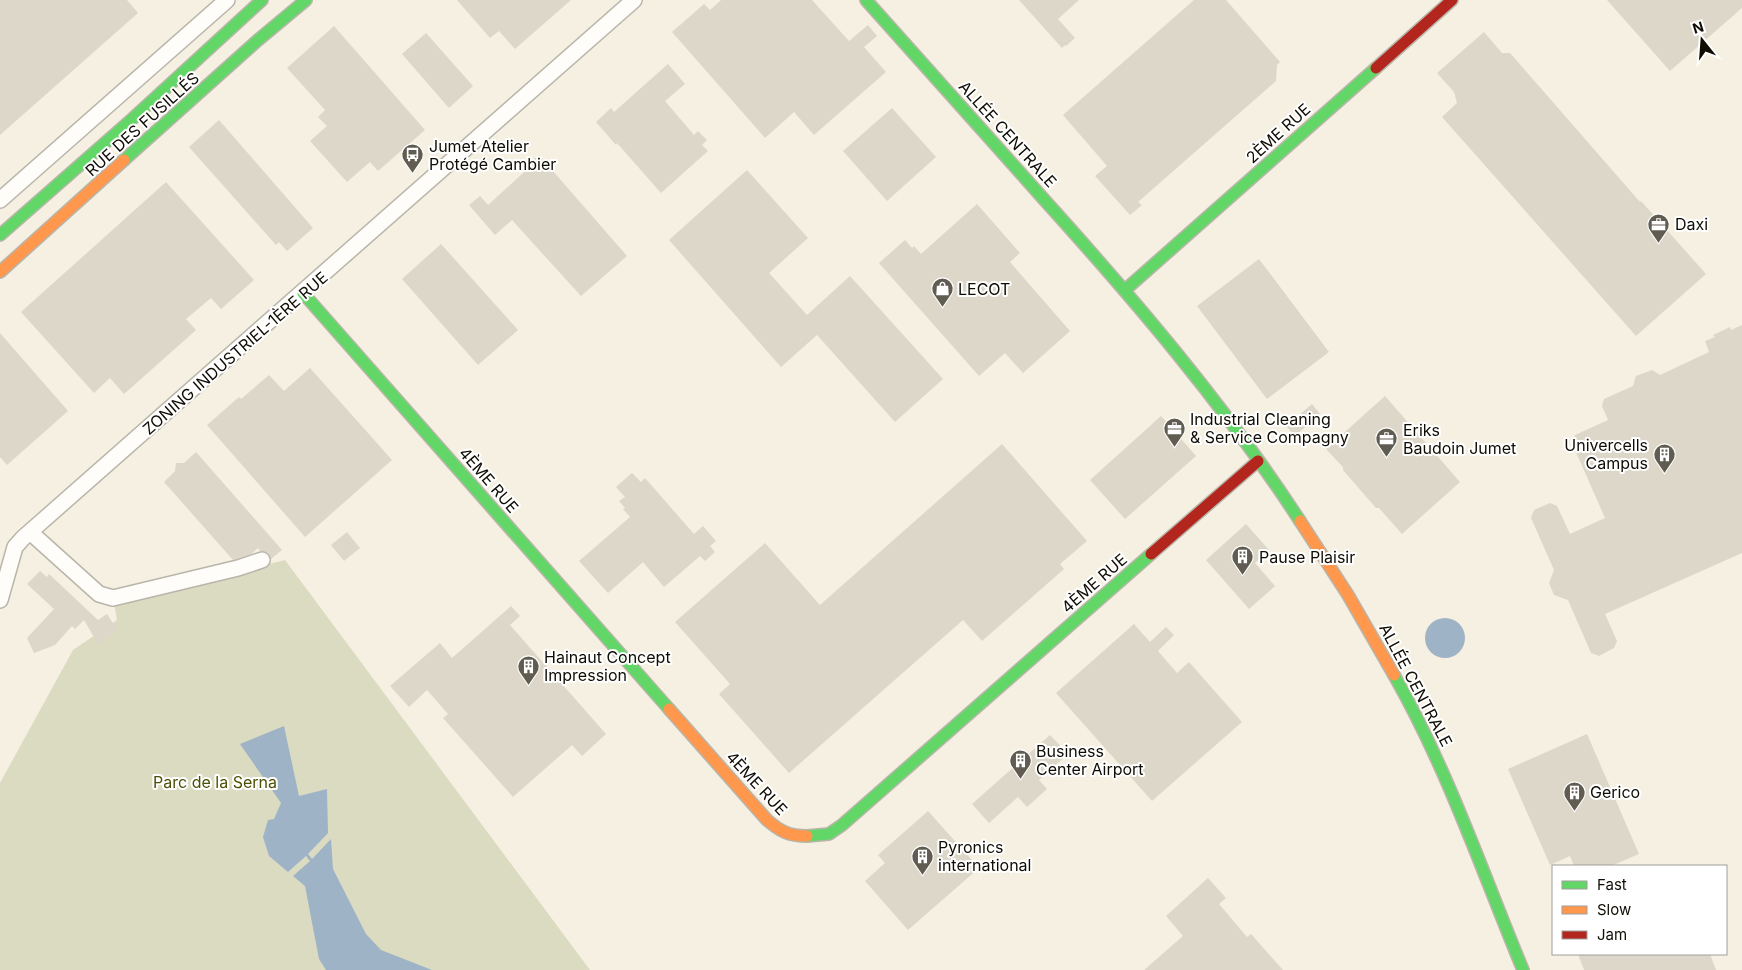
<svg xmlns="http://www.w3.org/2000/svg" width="1742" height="970" viewBox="0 0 1742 970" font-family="Inter,sans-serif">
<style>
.green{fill:#dbdbc2}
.water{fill:#9fb3c6}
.building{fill:#dcd7c8}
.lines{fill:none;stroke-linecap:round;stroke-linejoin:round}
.street-casing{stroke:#b9b5aa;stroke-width:18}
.fast-casing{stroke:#b9b5aa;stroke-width:14}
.slow-casing{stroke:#b9b5aa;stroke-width:14}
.jam-casing{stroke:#b9b5aa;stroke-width:14}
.street{stroke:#fefdfa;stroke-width:15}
.fast{stroke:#63d668;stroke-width:11}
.slow{stroke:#ff974d;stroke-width:11}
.jam{stroke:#b3261e;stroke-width:11}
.labels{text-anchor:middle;stroke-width:4;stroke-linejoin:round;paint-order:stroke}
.street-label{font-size:16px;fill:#0f0c04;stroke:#fff}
.poi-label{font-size:16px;fill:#0f0c04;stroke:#fff;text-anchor:start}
.park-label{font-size:16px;fill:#4c5004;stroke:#fff}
</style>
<rect width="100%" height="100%" fill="#f5f0e1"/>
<path class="green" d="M285 560 590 970H0V783L73 650 117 620 114 603Z"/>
<path class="water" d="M1425 638a20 20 0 1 1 40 0a20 20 0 1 1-40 0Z
M284 726 299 796 327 789 328 833 308 854 312 859 331 839 333 869 366 934 381 950 432 970H326L319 959 305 886 293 876 310 861 306 856 288 872 269 856 263 837 268 820 274 819 281 803 240 744Z"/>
<path class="building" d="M0 0H127L138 13 0 135Z
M457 0H571L515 49 499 31 490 38Z
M721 0H812L849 41 868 25 877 36 864 47 886 72 814 135 794 112 765 138 672 32 704 4 710 10Z
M1019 0H1079L1058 19 1075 38 1066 46 1065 45 1062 48Z
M1194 0H1226L1280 62 1277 65 1276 81 1138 202 1142 205 1130 215 1095 176 1107 166 1063 115Z
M1607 0H1742V8L1670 71Z
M334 26 425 130 378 171 370 162 347 182 310 141 327 126 318 117 325 110 287 68Z
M1484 32 1502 53H1510L1640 202 1641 201 1706 274 1636 336 1442 117 1457 103 1454 92 1437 73Z
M426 33 473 86 449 108 402 54Z
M668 64 685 84 665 101 694 135 698 131 707 140 702 145 708 151 661 193 617 143 616 145 596 122 611 108 614 112Z
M892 108 936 157 887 201 843 151Z
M219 120 313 228 287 251 279 242 276 245 189 147Z
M539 155 627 256 581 296 512 220 495 235 469 205 480 196 488 205 532 165 530 162Z
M747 170 808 238 769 273 807 315 850 276 943 379 895 422 817 335 781 367 669 240Z
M166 182 254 280 221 309 211 298 186 319 196 330 124 394 110 378 94 393 21 312Z
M977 204 1020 253 1010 262 1070 331 1023 373 1005 353 979 376 879 263 905 240 912 248 914 246 921 254Z
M441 244 518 330 478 365 402 279Z
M1259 259 1329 352 1267 399 1197 306Z
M1742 325V553L1605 614 1617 641 1614 648 1599 656 1591 653 1568 600 1554 595 1549 583 1554 570 1531 518 1534 510 1550 503 1557 506 1570 534 1605 518 1572 443 1575 435 1608 420 1602 406 1604 399 1633 386 1636 376 1652 370 1660 375 1709 352 1705 341 1715 337 1713 335 1730 327 1731 330Z
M0 333 68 411 7 465 0 457Z
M310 368 392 460 305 537 207 425 239 397 241 399 269 375 284 391Z
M1385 396 1460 482 1402 534 1379 508H1376L1343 470V467L1326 449Z
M1312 404 1320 414 1295 436 1286 426Z
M1161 416 1196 456 1125 519 1090 480Z
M1002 444 1087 541 1060 564 1064 569 982 641 963 620 789 773 719 694 730 684 675 622 765 543 820 605Z
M196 452 282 550 271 559 268 553 260 551 258 548 251 554 233 560 164 482 175 471 176 463H184Z
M632 473 641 482 645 478 694 534 703 526 716 541 710 546 715 552 705 561 700 556 664 587 643 562 608 593 579 561 630 517 623 509 625 508 619 501 625 497 616 487Z
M1246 524 1269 550 1255 563 1275 586 1249 609 1206 560Z
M347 532 360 548 344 561 331 545Z
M40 571 47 577 49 574 98 620 107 614 118 631 98 644 84 620 75 629 72 626 55 645 34 653 27 638 54 609 27 584Z
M511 606 520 616 510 625 606 734 582 756 572 745 513 797 443 718 448 714 427 690 409 707 390 686 440 643 452 658Z
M1134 624 1150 642 1166 627 1174 635 1158 651 1177 673 1189 662 1242 722 1152 801 1056 693Z
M1587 734 1639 854 1611 866H1574L1570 856 1550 865 1508 769Z
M1050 735 1068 754 1039 780 1047 789 1027 807 1018 797 989 823 972 804Z
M928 811 979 868 908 930 865 881 885 863 878 855Z
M1208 878 1226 898 1219 904 1247 937 1251 934 1283 970H1144L1183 936 1166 916Z
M1578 954H1710L1716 970H1584Z"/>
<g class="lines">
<defs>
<path id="street" d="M0 200 227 0
M30 532 99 594 113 598 238 568 262 560
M0 600 15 547 23 538 634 0"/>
<path id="fast" d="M866 0C924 65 982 130 1040 195 1133 298 1224 404 1300 521
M124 160 258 40 306 0
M0 235 130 121 262 0
M1125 290 1376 68
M303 293 669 709
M1394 675C1447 768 1482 871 1523 970
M807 836 829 834 842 825 1151 554"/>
<path id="slow" d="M0 272 124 160
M1300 521 1348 595 1394 675
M669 709 767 820C780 831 788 836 807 836"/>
<path id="jam" d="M1376 68 1452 0
M1151 554 1258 461"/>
</defs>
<use href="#street" class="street-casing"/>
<use href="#fast" class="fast-casing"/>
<use href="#slow" class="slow-casing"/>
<use href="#jam" class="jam-casing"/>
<use href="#street" class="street"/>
<use href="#fast" class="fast"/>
<use href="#slow" class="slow"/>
<use href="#jam" class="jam"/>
</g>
<defs>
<symbol id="bus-pin" viewBox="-11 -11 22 30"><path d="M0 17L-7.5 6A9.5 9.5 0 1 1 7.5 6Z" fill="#605c51" stroke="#fff"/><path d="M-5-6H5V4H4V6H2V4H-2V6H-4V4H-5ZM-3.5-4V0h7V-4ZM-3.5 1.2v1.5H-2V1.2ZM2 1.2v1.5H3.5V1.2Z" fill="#fff"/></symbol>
<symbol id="office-pin" viewBox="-11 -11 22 30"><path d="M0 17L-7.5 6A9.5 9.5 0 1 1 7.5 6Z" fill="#605c51" stroke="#fff"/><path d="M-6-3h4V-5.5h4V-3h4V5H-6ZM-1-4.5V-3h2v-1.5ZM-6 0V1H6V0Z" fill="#fff"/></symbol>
<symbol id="shop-pin" viewBox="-11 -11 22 30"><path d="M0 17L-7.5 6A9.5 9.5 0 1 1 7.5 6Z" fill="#605c51" stroke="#fff"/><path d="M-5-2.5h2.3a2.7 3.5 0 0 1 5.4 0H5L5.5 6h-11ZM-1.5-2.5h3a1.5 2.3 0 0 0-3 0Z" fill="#fff"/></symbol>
<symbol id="building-pin" viewBox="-11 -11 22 30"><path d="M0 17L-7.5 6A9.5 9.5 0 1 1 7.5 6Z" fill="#605c51" stroke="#fff"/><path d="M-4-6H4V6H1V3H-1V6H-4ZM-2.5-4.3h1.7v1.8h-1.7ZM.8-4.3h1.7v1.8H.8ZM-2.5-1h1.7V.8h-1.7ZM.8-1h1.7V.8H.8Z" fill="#fff"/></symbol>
</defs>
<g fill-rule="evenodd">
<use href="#bus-pin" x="400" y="142" width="25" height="34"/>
<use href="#office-pin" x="1646" y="212" width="25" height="34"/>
<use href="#shop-pin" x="930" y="276" width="25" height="34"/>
<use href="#office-pin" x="1162" y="416" width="25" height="34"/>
<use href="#office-pin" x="1374" y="426" width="25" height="34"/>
<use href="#building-pin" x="1652" y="442" width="25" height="34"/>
<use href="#building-pin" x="1230" y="544" width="25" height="34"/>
<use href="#building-pin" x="516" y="654" width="25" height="34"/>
<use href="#building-pin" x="1008" y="748" width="25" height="34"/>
<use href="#building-pin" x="1562" y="780" width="25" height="34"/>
<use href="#building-pin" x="910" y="844" width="25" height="34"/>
</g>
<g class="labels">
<g class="street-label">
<text transform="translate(142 124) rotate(-42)" y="6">RUE DES FUSILLÉS</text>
<text transform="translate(1278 133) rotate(-42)" y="6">2ÈME RUE</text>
<text transform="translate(1008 134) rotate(48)" y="6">ALLÉE CENTRALE</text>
<text transform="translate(235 353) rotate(-41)" y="6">ZONING INDUSTRIEL-1ÈRE RUE</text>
<text transform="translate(489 480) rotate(49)" y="6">4ÈME RUE</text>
<text transform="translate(1094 583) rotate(-41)" y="6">4ÈME RUE</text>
<text transform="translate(1416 685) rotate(62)" y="6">ALLÉE CENTRALE</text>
<text transform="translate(757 783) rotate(47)" y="6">4ÈME RUE</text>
</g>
<g class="poi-label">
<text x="429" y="152">Jumet Atelier<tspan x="429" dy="18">Protégé Cambier</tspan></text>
<text x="1675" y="230">Daxi</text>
<text x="958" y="295">LECOT</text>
<text x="1190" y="425">Industrial Cleaning<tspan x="1190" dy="18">&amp; Service Compagny</tspan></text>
<text x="1403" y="436">Eriks<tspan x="1403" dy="18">Baudoin Jumet</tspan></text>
<text x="1648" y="451" text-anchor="end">Univercells<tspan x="1648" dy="18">Campus</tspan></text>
<text x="1259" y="563">Pause Plaisir</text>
<text x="544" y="663">Hainaut Concept<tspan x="544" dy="18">Impression</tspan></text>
<text x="1036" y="757">Business<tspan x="1036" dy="18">Center Airport</tspan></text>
<text x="1590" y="798">Gerico</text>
<text x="938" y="853">Pyronics<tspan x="938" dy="18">international</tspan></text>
</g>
<g class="park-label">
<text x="215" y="788">Parc de la Serna</text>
</g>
</g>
<rect x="1552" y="865" width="175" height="90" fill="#ffffff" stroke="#9f9e9b"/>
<rect x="1562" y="881" width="25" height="8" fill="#63d668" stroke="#9f9e9b"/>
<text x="1597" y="890" font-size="15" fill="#0f0c04">Fast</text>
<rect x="1562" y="906" width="25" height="8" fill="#ff974d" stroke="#9f9e9b"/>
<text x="1597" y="915" font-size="15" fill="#0f0c04">Slow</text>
<rect x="1562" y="931" width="25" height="8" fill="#b3261e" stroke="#9f9e9b"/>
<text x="1597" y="940" font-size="15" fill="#0f0c04">Jam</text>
<g transform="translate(1702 40) rotate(343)" stroke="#ffffff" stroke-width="4" paint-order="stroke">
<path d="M0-4L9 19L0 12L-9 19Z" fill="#0f0c04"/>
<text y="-8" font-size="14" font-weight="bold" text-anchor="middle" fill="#0f0c04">N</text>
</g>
</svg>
